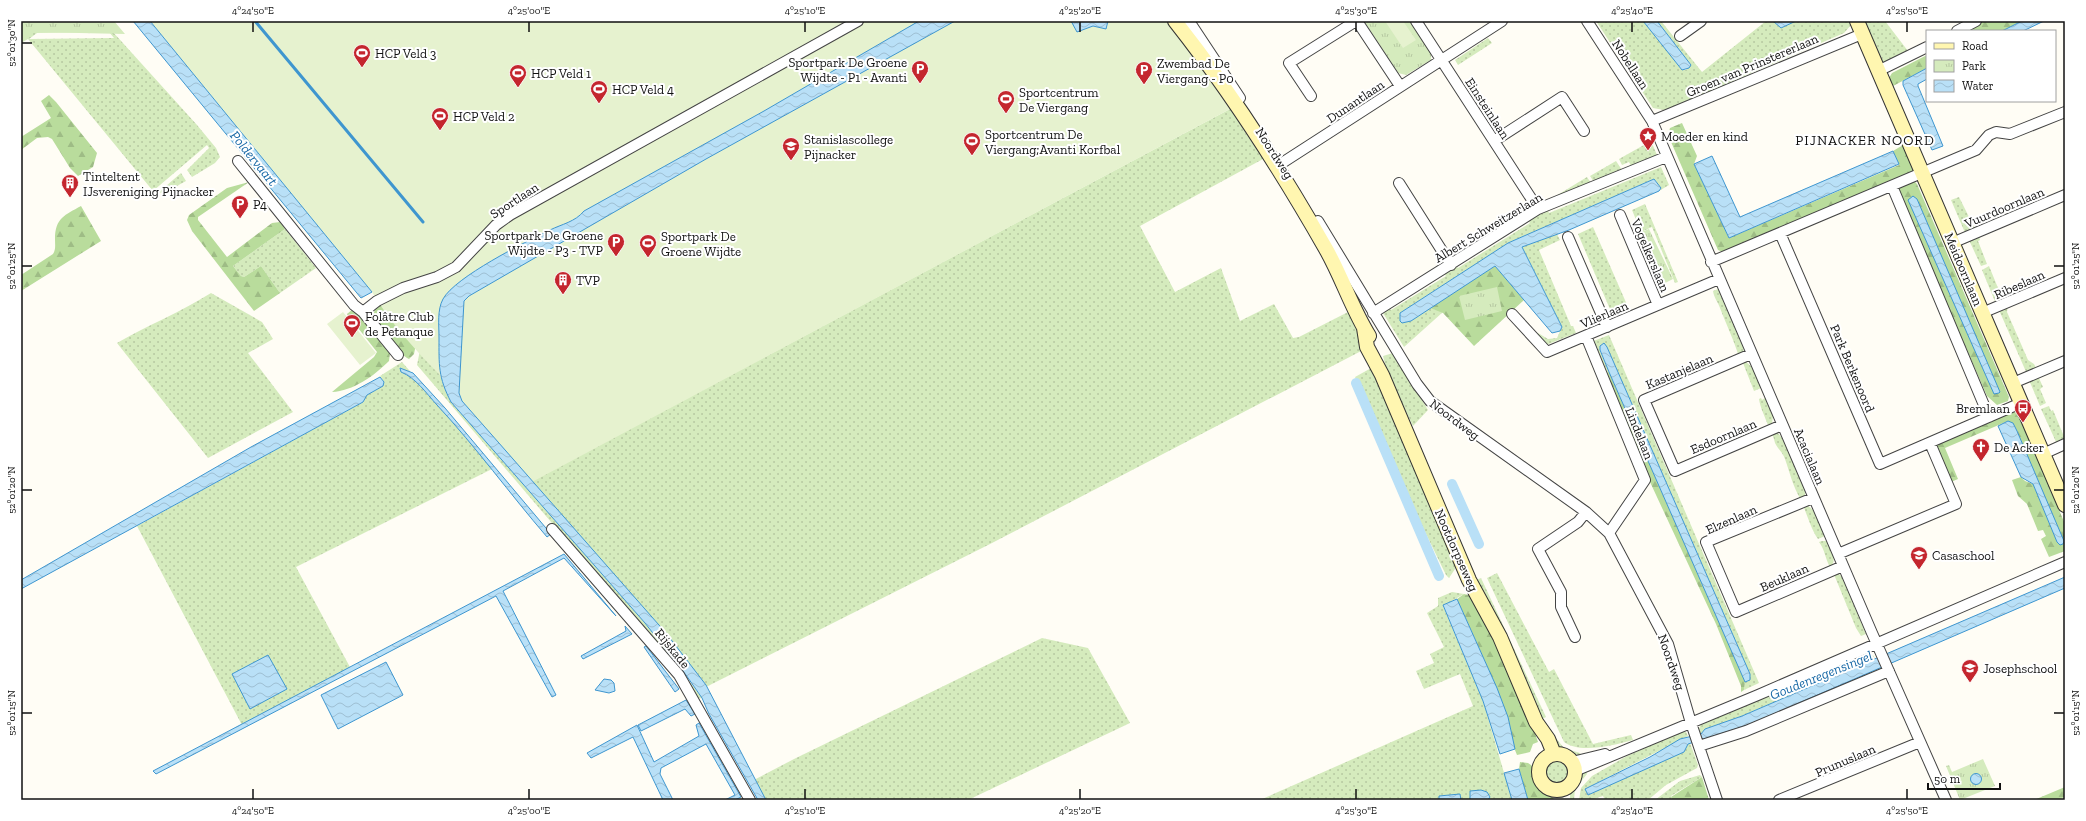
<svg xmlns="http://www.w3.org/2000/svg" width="2086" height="821" viewBox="0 0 2086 821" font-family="'Zilla Slab',serif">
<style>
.grass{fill:url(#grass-dots);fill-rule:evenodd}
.forest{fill:url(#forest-firs)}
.park{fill:url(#park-tufts)}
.pitch{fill:#e6f2cf}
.water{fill:url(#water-waves);stroke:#3f96cf}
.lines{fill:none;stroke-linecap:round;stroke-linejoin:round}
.stream{stroke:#3f96cf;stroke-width:3}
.canal{stroke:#b9e0f7;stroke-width:10}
.street-casing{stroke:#444;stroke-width:12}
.secondary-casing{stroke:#333;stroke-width:16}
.street{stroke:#fff;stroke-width:10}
.secondary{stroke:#fff6b0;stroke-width:14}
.ticks{fill:none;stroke:#111;stroke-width:1.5}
.labels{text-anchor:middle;stroke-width:4;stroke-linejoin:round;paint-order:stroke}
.poi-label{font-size:13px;fill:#111;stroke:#fff;text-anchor:start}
.street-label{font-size:13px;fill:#111;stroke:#fff}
.neighbourhood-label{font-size:14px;letter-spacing:1px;fill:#111;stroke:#fff}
.water-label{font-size:14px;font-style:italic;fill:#1768a6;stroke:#fff}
.neatline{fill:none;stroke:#111;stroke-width:1.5}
.ticks-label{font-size:10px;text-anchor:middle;fill:#111}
</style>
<defs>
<pattern id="grass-dots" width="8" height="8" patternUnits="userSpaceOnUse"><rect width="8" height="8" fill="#d5ebbd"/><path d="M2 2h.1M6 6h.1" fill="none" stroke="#b6c8a1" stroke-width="1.8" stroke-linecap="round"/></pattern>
<pattern id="forest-firs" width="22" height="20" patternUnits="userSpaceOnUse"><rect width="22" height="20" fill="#b9dc9c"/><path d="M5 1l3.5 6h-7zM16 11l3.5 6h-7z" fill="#9ebc85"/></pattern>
<pattern id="park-tufts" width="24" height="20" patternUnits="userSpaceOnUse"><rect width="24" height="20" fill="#d5ebbd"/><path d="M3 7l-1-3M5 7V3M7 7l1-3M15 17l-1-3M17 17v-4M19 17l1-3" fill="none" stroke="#b6c8a1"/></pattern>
<pattern id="water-waves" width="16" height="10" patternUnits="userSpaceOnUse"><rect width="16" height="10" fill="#b9e0f7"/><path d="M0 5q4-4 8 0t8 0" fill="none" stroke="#9ebfd3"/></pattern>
</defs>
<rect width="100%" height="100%" fill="#fffdf5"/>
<path class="grass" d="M21 21H103L197 125 216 148 220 157 215 163 192 177 187 170 209 148 207 145 153 191 28 39 21 43ZM109 32 114 38 29 39 37 33Z
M1596 21H1643L1682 70H1686L1691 65 1657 21H1661L1702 72 1766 21H1850L1851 25 1844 33 1674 107 1664 110 1653 108Z
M1865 21H1885L1908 51 1888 62H1883Z
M1488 38 1492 43 1458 65 1455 60Z
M1230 109 1263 159 1140 226 1175 292 1221 268 1240 321 1274 304 1293 338 1299 337 1350 311 1365 349 992 543 706 687 532 481Z
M1651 141 1657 155 1631 166 1629 162 1622 165 1619 159Z
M1616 161 1622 170 1594 182 1590 176Z
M1661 167 1669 185 1659 191 1661 188 1654 179 1508 243 1400 313 1411 321 1430 308 1443 312 1404 347 1383 313 1389 308 1391 310 1446 276 1444 273 1456 266 1458 268 1530 223 1528 220 1548 210 1549 213Z
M181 173 186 181 166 192 158 193Z
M1587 177 1591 183 1551 199Z
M1959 197 1976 231 1966 235 1951 200Z
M1645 204 1678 282 1675 283 1652 227 1641 232 1632 210Z
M1593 227 1628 307 1612 314 1578 234Z
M285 229 316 268 280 293 261 266 244 277 241 276 233 266Z
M1557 234 1560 240 1539 250 1571 326H1573L1576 333 1546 345 1536 335 1538 333 1548 339 1557 338 1562 327 1522 247Z
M1979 236 1980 240 1978 241 1987 264 1981 266 1969 240Z
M1989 266 1998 288H2001L2006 297H2004L2005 301 1996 304 1982 270Z
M1718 289 1743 347 1744 352 1739 357C1734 340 1726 324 1720 308 1718 302 1714 298 1713 291Z
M211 293 262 322 273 339 248 353 293 412 208 458 117 343C148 325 181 312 211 293Z
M2008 306 2007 312 2028 360 2034 364 2037 370 2027 374 1999 310Z
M427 315 440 375 451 402 645 623 702 698 696 699 662 652 417 365Z
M1609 335 1759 683 1744 690 1745 682 1750 680V674L1607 347 1600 351 1609 372 1604 373 1591 342Z
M1393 353 1428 410 1413 426 1388 376 1383 356Z
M402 362 494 468 296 567 351 669 243 727 137 526 363 402 367 395 383 386 384 382 380 376Z
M1746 362 1752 367 1761 388 1754 391 1743 363Z
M1373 367 1457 566 1449 578 1446 575 1392 464 1355 377Z
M2038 376 2043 387 2040 389 2046 403 2040 406 2029 380Z
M1761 398 1762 400 1765 398 1773 416 1772 423 1768 425C1765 417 1760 407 1759 399Z
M2049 406 2051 411 2053 410 2065 439 2057 444 2041 409Z
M1771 431H1776L1782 438 1805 490V495L1801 500C1793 487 1790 473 1785 459 1783 453 1778 449 1775 443 1774 439 1773 435 1771 431Z
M1803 505H1807L1813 510 1825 536 1818 539C1812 531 1807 515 1803 505Z
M1822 541H1827C1831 549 1838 560 1830 567 1825 558 1825 550 1819 542Z
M1833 572 1838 573 1842 577 1866 634 1861 636 1856 628Z
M1497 573 1549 672 1554 669 1593 744 1631 735 1633 740C1615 745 1579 754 1564 742L1487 578Z
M1481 578 1546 717 1542 719 1474 581Z
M1452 592 1464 594 1443 606 1483 701 1512 800H1488L1490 797 1461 800 1460 794 1439 796V800H1260L1473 706 1460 674 1424 689 1416 671 1434 663 1430 654 1444 647 1427 613 1438 606V598Z
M1042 638 1088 648 1130 723 968 800H763L752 781 794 759Z
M1866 653 1868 657 1873 655 1875 659 1742 716 1705 729 1701 734 1699 729 1701 724 1768 695 1769 697 1850 662 1849 660Z
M1681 732H1686L1688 736 1585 789 1690 743 1698 765 1697 768 1666 785 1648 800H1605L1603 796 1590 800H1579L1581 788 1592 776 1627 756Z
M1555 737 1564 748 1580 753 1582 757C1568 757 1559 749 1551 739Z
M1546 772a11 11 0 1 1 22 0a11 11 0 1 1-22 0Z
M1586 770 1587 774 1575 789 1574 800H1570C1569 789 1577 776 1586 770Z
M1700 775 1702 777 1671 796 1673 800H1655L1680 781Z"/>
<path class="forest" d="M1983 21H2022L2002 31H1969Z
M1927 55V68L1893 86 1889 78 1892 73Z
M49 95 56 102 97 153 93 167 78 176 70 168 52 139 48 137 37 138 21 150V137L51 118 41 101Z
M1682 123 1697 156 1694 164 1729 238 1899 165 1893 151 1903 145 1914 171 1725 253 1718 250 1668 135 1670 128Z
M1914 181 1917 184 2009 397 2008 401 1997 405 1987 396 1898 192 1899 187Z
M249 182 198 217V220L227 257 272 223 280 222 285 229 233 266 241 276 244 277 261 266 280 293 254 311 192 231 187 220 189 215 227 188Z
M81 206 101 241 21 291V275L53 254C56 249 55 245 55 239 55 218 65 215 81 206Z
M1495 266 1524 300 1474 346 1443 313 1430 308Z
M398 295 420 324 414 354 409 359C400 355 376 327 374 318 373 313 375 309 377 306Z
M353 309 371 328 390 353 389 361C374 376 353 391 332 392L374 357 377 352 347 314Z
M1609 372 1743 677 1745 682 1744 690 1741 692V686L1716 624 1650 482 1604 373Z
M2010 410 2017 412 2065 524V551L2049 557 2041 539 2046 536 2043 530 2038 531 2027 504 2018 496 2012 480 2021 477 2025 481 2033 484 2057 542 2008 421 1945 448 1958 479 1951 482 1935 448 1938 442Z
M1464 594 1472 596C1497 644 1521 690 1538 742L1533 744 1530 752 1517 755C1511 742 1511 727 1506 713 1492 675 1474 637 1457 599Z
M1520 762 1528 763 1531 765 1535 770 1537 783 1555 800H1528L1519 769Z
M1702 777 1709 800H1673L1671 797Z
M2065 787V797L2057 800H2034Z"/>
<path class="park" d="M21 21H114L125 34 33 32 21 40Z
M1364 21H1410L1431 53V60L1406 75 1398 73Z
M1649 229 1673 279 1663 284 1641 232Z
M1497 287 1502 311 1465 320 1459 296Z
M1983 759 1995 786 1960 800 1946 766 1949 765 1952 772Z"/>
<path class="pitch" d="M150 21H1168L1230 109 532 482 462 401C458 389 448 384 440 375 416 351 389 321 372 292Z
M1385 21H1403L1416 40 1403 48Z
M343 312 376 353 360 365 327 324Z"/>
<path class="water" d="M133 21H150L372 292 361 298Z
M919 21H955L706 159 469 296 464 301 459 393 462 401 666 633 706 685 766 800H758L709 714 702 698 686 675 645 623 451 402C438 377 439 365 439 338 439 325 437 310 443 299 455 277 525 242 550 230 562 224 575 222 584 211L764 111Z
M1071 21H1108L1106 29 1093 26 1077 32Z
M1643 21H1657L1691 65 1689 68 1682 70Z
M1773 21H1796L1781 28Z
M2022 21H2044L2023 31H2002Z
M1927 68V79L1918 84V86L1943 146 1932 150 1903 85V81Z
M1893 151 1899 164 1729 238 1694 164 1712 156 1740 217Z
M1654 179 1661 188 1659 191 1569 230 1522 247 1562 327 1560 331 1552 333 1495 266 1411 321 1402 323 1400 321V313L1508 243Z
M1913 196 1917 199 2000 392 1999 393 1994 394 1908 200Z
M1604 343 1607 347 1750 674V680L1745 682 1609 372 1600 350V346Z
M400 368 413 373 445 408 551 534 547 537C510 494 476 447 437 405 426 393 416 378 401 372Z
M380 377 384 382 383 386 367 395 363 402 21 589V580L251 447Z
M2008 421 2013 423 2017 431 2064 541 2063 544 2060 545 2057 542 2033 484 2021 477 1998 426Z
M564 554 616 616 564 558 503 591 556 695 552 697 496 596 156 774 153 771Z
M2065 577V588L1748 725 1688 744 1684 752 1588 795 1585 789 1589 787 1650 757 1680 739 1701 734 1705 729 1742 716Z
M1457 599 1497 688 1508 717 1515 749 1500 754 1483 701 1443 605Z
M625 626 632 634 583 659 581 656 626 631Z
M646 646 679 689 675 692 644 647Z
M268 655 287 689 250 709 232 674Z
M386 662 403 695 338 729 321 695Z
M604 679 611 680 614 683 615 691 609 693 595 690Z
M686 700 695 714 691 716 685 709 641 731 638 725Z
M699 723 741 797 735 800H725L735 795 706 744 661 768 660 774 673 800H663L633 737 591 758 587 753 637 725 654 762 699 736 696 725Z
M1519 769 1528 800H1512L1504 773Z
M1970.5 779a5.5 5.5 0 1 1 11 0a5.5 5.5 0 1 1-11 0Z
M1481 790 1487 792 1490 797 1488 800H1470V791Z
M1460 794 1461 800H1439V796Z"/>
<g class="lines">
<path class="stream" d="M255 21 423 222"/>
<path class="canal" d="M1356 383 1439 576
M1452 484 1479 544"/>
<defs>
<path id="street" d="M1189 21 1240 98
M1357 21 1400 86
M1416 21 1538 209
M1587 21 1652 121 1872 633 1946 800
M1957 31 1976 21
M1680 36 1701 21
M1878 71 1927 47
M1311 96 1289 63 1356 21
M1652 121 1862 34
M1494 141 1562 97 1584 131
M238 161 354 305 363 312 398 355
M1282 163 1502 21
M1399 183 1451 265
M1892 186 1989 417
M1620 215 1658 305
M1318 221 1417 384 1430 401 1586 512 1609 533 1668 644 1691 723 1717 800
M1780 233 1880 464 2021 403
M1568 237 1607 327
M1952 243 2065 195
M1711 262 1976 150 1989 135 1996 132 2010 134 2065 112
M363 312 377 301 403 288 437 277 456 267 496 225 510 215 858 21
M1373 313 1538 209 1666 157
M1982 313 2065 278
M1512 314 1547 352 1719 279
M1586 336 1645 480 1609 533
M1751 354 1644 400 1675 471 1782 425
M2013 383 2065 361
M2043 454 2065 444
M1813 498 1706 542 1736 612 1843 566
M552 529 679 675 750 800
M1838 554 1956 504 1930 443
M1575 637 1561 607V592L1538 549 1578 522 1586 512
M1699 746 1746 731 1889 671
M1572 762 1605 754
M1575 771 1758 695 2065 562
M1779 800 1920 742"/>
<path id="secondary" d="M1175 21C1231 92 1281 170 1326 249 1342 277 1352 309 1369 336
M1857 21 2065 505
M1364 328 1367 347 1382 375 1469 580 1500 637 1536 722 1548 739 1554 754
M1539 772a18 18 0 1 1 36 0a18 18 0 1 1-36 0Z"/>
</defs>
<use href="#street" class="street-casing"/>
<use href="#secondary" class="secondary-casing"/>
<use href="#street" class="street"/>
<use href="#secondary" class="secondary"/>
</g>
<path class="ticks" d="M253 22V32M529 22V32M805 22V32M1080 22V32M1356 22V32M1632 22V32M1907 22V32M22 43H32M22 266H32M2054 266H2064M22 490H32M2054 490H2064M22 713H32M2054 713H2064M253 789V799M529 789V799M805 789V799M1080 789V799M1356 789V799M1632 789V799M1907 789V799"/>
<defs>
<symbol id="stadium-pin" viewBox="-11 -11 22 30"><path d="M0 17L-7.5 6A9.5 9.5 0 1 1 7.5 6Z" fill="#c4262e" stroke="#fff"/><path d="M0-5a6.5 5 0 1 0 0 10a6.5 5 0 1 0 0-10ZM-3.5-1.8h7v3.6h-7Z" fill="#fff"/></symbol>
<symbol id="parking-pin" viewBox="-11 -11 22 30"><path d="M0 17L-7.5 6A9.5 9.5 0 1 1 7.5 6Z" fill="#c4262e" stroke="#fff"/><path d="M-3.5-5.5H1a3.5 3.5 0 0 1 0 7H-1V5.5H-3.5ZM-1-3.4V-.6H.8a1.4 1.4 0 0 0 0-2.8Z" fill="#fff"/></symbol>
<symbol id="sight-pin" viewBox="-11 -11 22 30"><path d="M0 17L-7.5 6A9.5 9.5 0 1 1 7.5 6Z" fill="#c4262e" stroke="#fff"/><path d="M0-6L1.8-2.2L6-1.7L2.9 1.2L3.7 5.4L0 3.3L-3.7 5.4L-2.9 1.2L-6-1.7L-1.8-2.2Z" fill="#fff"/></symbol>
<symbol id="school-pin" viewBox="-11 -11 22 30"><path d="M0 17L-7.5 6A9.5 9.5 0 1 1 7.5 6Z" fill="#c4262e" stroke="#fff"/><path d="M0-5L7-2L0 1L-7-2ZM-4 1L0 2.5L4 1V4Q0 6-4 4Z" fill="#fff"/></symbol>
<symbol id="building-pin" viewBox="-11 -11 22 30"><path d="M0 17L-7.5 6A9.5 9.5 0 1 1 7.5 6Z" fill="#c4262e" stroke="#fff"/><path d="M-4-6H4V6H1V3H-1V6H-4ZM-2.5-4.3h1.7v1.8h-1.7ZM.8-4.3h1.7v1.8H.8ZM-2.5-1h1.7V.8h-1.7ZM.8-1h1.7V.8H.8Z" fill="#fff"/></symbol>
<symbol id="bus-pin" viewBox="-11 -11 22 30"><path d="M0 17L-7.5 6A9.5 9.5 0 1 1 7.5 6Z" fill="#c4262e" stroke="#fff"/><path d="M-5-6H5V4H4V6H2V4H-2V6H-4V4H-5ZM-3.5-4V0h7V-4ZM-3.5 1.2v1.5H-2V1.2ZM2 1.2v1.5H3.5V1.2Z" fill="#fff"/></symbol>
<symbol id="church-pin" viewBox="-11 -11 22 30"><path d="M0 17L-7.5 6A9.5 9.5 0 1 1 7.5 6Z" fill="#c4262e" stroke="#fff"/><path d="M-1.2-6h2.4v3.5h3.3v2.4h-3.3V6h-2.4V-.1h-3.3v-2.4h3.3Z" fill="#fff"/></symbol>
</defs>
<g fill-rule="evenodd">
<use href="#stadium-pin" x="352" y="43" width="20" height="27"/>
<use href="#parking-pin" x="910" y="59" width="20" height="27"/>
<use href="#parking-pin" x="1134" y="60" width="20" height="27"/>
<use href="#stadium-pin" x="508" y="63" width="20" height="27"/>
<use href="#stadium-pin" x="589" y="79" width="20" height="27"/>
<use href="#stadium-pin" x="996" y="89" width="20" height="27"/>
<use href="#stadium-pin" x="430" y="106" width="20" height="27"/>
<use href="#sight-pin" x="1638" y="126" width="20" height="27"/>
<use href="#stadium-pin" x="962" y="131" width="20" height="27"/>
<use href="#school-pin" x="781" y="136" width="20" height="27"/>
<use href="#building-pin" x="60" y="173" width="20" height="27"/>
<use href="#parking-pin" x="230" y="194" width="20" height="27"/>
<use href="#parking-pin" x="606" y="232" width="20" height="27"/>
<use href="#stadium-pin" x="638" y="233" width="20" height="27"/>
<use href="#building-pin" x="553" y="270" width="20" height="27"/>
<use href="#stadium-pin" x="342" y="313" width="20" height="27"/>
<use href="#bus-pin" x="2013" y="398" width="20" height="27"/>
<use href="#church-pin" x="1971" y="437" width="20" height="27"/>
<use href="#school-pin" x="1909" y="545" width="20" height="27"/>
<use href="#school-pin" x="1960" y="658" width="20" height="27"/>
</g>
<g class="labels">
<g class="poi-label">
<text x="375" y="58">HCP Veld 3</text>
<text x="907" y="67" text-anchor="end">Sportpark De Groene<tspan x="907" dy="15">Wijdte - P1 - Avanti</tspan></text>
<text x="1157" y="68">Zwembad De<tspan x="1157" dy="15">Viergang - P0</tspan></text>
<text x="531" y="78">HCP Veld 1</text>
<text x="612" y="94">HCP Veld 4</text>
<text x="1019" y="97">Sportcentrum<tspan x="1019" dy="15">De Viergang</tspan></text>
<text x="453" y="121">HCP Veld 2</text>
<text x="985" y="139">Sportcentrum De<tspan x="985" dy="15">Viergang;Avanti Korfbal</tspan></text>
<text x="1661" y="141">Moeder en kind</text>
<text x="804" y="144">Stanislascollege<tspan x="804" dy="15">Pijnacker</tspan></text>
<text x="83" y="181">Tinteltent<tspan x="83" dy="15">IJsvereniging Pijnacker</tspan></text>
<text x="253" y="209">P4</text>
<text x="603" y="240" text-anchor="end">Sportpark De Groene<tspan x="603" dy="15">Wijdte - P3 - TVP</tspan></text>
<text x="661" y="241">Sportpark De<tspan x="661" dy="15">Groene Wijdte</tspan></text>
<text x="576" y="285">TVP</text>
<text x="365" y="321">Folâtre Club<tspan x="365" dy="15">de Petanque</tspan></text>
<text x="2010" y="413" text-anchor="end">Bremlaan</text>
<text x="1994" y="452">De Acker</text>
<text x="1932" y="560">Casaschool</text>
<text x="1983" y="673">Josephschool</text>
</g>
<g class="street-label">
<text transform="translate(1631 64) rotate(57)" y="5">Nobellaan</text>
<text transform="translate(1752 65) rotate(-23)" y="5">Groen van Prinstererlaan</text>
<text transform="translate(1355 101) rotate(-34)" y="5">Dunantlaan</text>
<text transform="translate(1488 108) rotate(57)" y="5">Einsteinlaan</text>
<text transform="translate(1275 153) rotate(57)" y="5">Noordweg</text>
<text transform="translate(514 200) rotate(-33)" y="5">Sportlaan</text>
<text transform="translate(2004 207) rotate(-23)" y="5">Vuurdoornlaan</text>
<text transform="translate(1488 227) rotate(-31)" y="5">Albert Schweitzerlaan</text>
<text transform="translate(1651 255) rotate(67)" y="5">Vogelkerslaan</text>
<text transform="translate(1964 269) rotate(67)" y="5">Meidoornlaan</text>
<text transform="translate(2019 284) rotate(-24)" y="5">Ribeslaan</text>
<text transform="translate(1604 314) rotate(-23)" y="5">Vlierlaan</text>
<text transform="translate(1853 368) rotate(67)" y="5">Park Berkenoord</text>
<text transform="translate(1679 371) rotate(-23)" y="5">Kastanjelaan</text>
<text transform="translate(1455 419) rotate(37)" y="5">Noordweg</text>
<text transform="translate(1640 433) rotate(68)" y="5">Lindelaan</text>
<text transform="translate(1723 436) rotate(-23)" y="5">Esdoornlaan</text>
<text transform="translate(1810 456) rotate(67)" y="5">Acacialaan</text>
<text transform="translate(1731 519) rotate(-24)" y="5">Elzenlaan</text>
<text transform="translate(1457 550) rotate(66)" y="5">Nootdorpseweg</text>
<text transform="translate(1784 577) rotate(-24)" y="5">Beuklaan</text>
<text transform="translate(673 648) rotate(51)" y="5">Rijskade</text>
<text transform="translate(1672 662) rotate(71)" y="5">Noordweg</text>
<text transform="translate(1845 760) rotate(-23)" y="5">Prunuslaan</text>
</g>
<g class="neighbourhood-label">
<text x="1865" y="145">PIJNACKER NOORD</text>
</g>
<g class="water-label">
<text transform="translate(254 158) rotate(51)" y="5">Poldervaart</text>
<text transform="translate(1821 675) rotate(-22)" y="5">Goudenregensingel</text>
</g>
</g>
<rect width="2086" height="821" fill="none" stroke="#ffffff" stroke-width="44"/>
<rect x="1926" y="30" width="130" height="72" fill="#ffffff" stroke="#a0a0a0"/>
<rect x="1934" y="43" width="20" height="6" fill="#fff6b0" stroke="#a0a0a0"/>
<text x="1962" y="50" font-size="12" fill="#111111">Road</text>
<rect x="1934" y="60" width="20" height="12" fill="url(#park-tufts)" stroke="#a0a0a0"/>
<text x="1962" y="70" font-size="12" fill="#111111">Park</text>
<rect x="1934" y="80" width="20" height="12" fill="url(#water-waves)" stroke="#a0a0a0"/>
<text x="1962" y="90" font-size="12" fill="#111111">Water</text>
<path d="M1928 783v6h72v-6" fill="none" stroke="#111111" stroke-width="2"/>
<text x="1934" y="783" font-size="12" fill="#111111" stroke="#ffffff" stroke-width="3" paint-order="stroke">50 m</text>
<rect x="22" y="22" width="2042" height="777" class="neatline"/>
<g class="ticks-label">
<text x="253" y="14">4°24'50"E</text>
<text x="529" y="14">4°25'00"E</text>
<text x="805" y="14">4°25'10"E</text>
<text x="1080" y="14">4°25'20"E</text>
<text x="1356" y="14">4°25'30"E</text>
<text x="1632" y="14">4°25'40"E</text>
<text x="1907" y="14">4°25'50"E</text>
<text transform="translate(11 43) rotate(-90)" y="4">52°01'30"N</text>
<text transform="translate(11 266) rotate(-90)" y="4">52°01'25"N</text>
<text transform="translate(2075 266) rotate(-90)" y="4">52°01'25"N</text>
<text transform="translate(11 490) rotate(-90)" y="4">52°01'20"N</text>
<text transform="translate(2075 490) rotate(-90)" y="4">52°01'20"N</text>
<text transform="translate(11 713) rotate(-90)" y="4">52°01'15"N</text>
<text transform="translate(2075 713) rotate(-90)" y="4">52°01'15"N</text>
<text x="253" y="814">4°24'50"E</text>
<text x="529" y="814">4°25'00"E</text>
<text x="805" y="814">4°25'10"E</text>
<text x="1080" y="814">4°25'20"E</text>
<text x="1356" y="814">4°25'30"E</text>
<text x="1632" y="814">4°25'40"E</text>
<text x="1907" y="814">4°25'50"E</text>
</g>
</svg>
